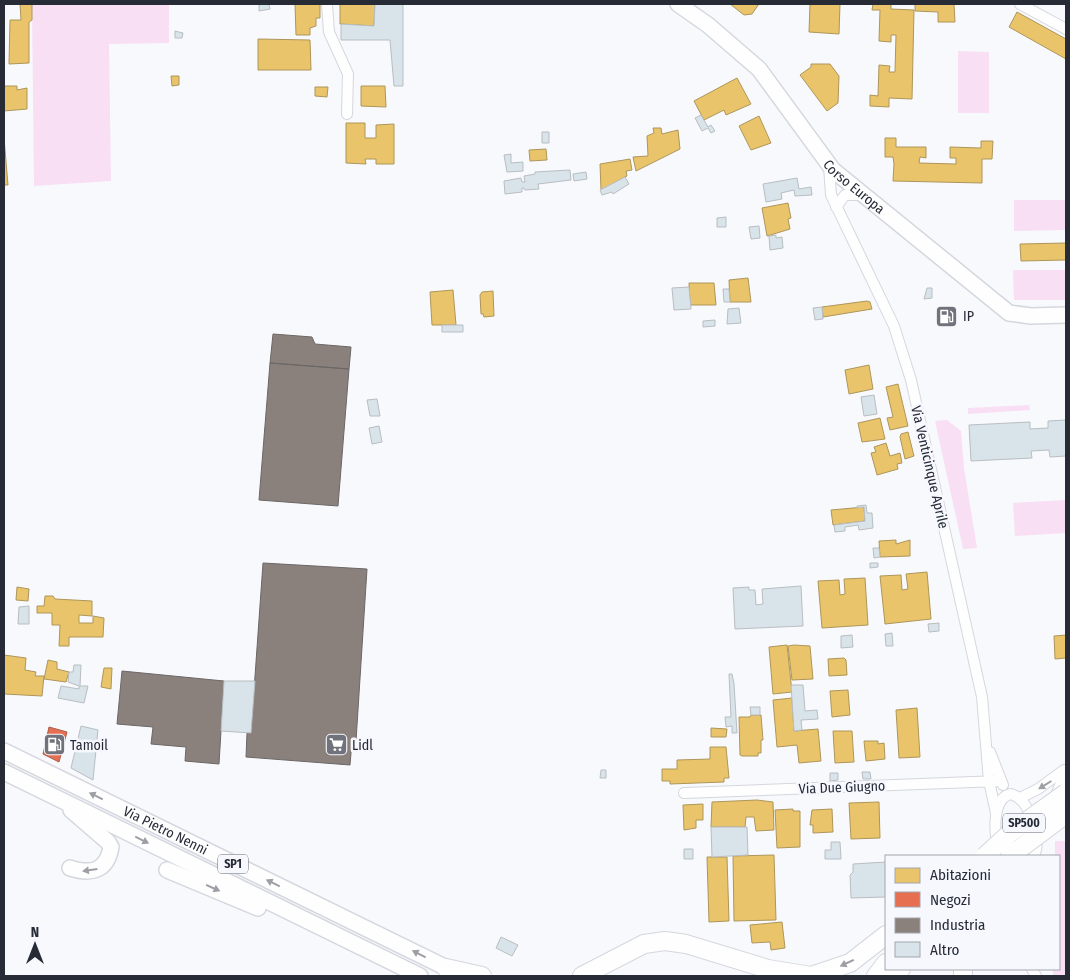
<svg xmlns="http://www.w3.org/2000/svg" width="1070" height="980" viewBox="0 0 1070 980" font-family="'Fira Sans Condensed',sans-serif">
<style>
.green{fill:#f8dff4}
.homes{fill:#e9c46a;stroke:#ae965a}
.shops{fill:#e76f51;stroke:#ad5b49}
.industry{fill:#8a817c;stroke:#6c6767}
.building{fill:#d9e3ea;stroke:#b8bec2}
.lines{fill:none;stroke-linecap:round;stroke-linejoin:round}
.street-casing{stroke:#d4d7de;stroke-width:12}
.primary-casing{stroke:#d4d7de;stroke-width:18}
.highway-casing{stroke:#d4d7de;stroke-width:20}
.street{stroke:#fefeff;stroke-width:10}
.primary{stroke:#fefeff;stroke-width:15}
.highway{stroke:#fefeff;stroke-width:18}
.highway-bridge-casing{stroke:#d4d7de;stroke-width:20;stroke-linecap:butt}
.highway-bridge{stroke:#fefeff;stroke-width:18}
.oneway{fill:#9d9fa5}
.labels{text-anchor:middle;stroke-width:5;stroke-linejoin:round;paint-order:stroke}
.shield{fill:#f6f8fe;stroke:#646872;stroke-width:1}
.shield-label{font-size:12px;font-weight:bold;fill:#262b36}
.street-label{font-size:14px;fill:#262b36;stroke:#f6f8fe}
.poi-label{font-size:14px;fill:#262b36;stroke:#f6f8fe;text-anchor:start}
</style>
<rect width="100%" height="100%" fill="#f8f9fc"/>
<path class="green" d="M32 4H169V43L109 44 111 181 34 186Z
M958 51 989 52V113H958Z
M1014 200H1066V230L1014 231Z
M1013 270H1066V300H1014Z
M1029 405 1030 410 968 414V408Z
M947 420 961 431 964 468 977 548 963 549 935 421Z
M1066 500V533L1015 536 1013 503Z
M1055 841H1066V976H1053V969H1059V856H1055Z"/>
<path class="homes" d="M20 4H32V20L29 22V63L9 64 10 20H21Z
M295 4H320V18H316V26L310 28V35H296Z
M340 4H375L374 26 340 24Z
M730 4H759L752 14 744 15Z
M810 4H840L839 34 809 32Z
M873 4H891V9L914 10 912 99 889 98V107L870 106V95L878 96 879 65 890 66 889 72H895L896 35H891V42L879 41 880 10H872Z
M915 4H954L955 22H938V12L915 11Z
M1017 12 1066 39V59L1009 27Z
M258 39 310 40 311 70H258Z
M811 64H830L839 76 838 103 827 111 800 75 811 67Z
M171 76H179V85L172 86Z
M737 78 751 104 726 115 724 110 704 120 694 101Z
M4 86H17V90L27 88V109L4 111Z
M361 86H385L386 107 361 106Z
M315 87H328L327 97 315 96Z
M759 116 771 143 751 150 739 126Z
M346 123H365V138H376V125L394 124V164H376V159H365L366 164 346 163Z
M653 128H661L662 134 678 130 680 149 636 171 633 157 648 156 647 136 654 133Z
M4 138 8 185H4Z
M885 138H896V147H926V158L920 157 919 163 956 164V158H950V147L981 148V141H993L992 159H982V183L893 181 894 164 893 157H885Z
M546 149 547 160 530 161 529 150Z
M630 159 632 170 626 171 627 176 601 190 600 164Z
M788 203 791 218 788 219 790 229 767 236 762 208Z
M1066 243V260L1021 261 1020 244Z
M748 278 751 302H730L729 280Z
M689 283H714L716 305H690Z
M453 290 456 325H432L430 292Z
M493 291 494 316 484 317 483 314H481L480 295 482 292Z
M867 301 870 302 872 309 823 317 822 307Z
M956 309V320L937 321V310Z
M869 365 873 389 849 394 845 370Z
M898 384 908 426 890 430 887 418 893 417 886 387Z
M880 418 885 439 862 442 858 423Z
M908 432 914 456 905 459 900 437 901 434Z
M886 443 890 456 900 453 902 463 897 464 898 469 877 475 871 453 876 452 874 447Z
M864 507 865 521 833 525 831 510Z
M896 540V544L910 540V556L880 557 879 541Z
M927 572 931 619 885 624 880 576 901 575 902 590 908 589 906 574Z
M865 578 868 625 822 628 818 581 839 580 840 595 845 594 844 579Z
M17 587 29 589 28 601 16 600Z
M45 596H53L55 599 92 601V616L79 615V623H93V616L104 618 103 637H69V646H59L60 625H52V613H37V606H44Z
M1066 635V658L1055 659 1054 636Z
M787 645 792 692 773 694 769 647Z
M794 645 810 646 813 679 792 680 788 646Z
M4 655 26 658 25 670 36 672 35 676H44L42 696 4 694Z
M844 658 846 660 847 675 829 676 828 659Z
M48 660 57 662V669L69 672 66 682 44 679Z
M104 668H112L111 689 101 687Z
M848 690 850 715 832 717 830 691Z
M792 698 794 731 818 729 821 761 799 763 797 745 777 747 773 700Z
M917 708 920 757 899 758 896 710Z
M751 715H761L763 740H761V753H758V756H742L740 755 739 717H750Z
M711 728 727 729 726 737H711Z
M833 731H852L854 762 835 763Z
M864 741H878V744L884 743 885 759 866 761Z
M710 747H726L729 778H724V782L670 784V781H662V769H677V760L710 759Z
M757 800 773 802 774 830 756 831 754 817H746L745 827H711L712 802Z
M879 802 880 838 851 839 849 803Z
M703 804V820H696V828L684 830 683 805Z
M793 809V811H800V847L777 848 775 810Z
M832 809 833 832 813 833V825H810L812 810Z
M774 855 776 920 734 921 733 856Z
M707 857H727L729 921 709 922Z
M782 922 785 948 771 950 770 942 752 943 750 925Z"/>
<path class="shops" d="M49 727 67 732 59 762 43 754Z"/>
<path class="industry" d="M273 334 312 337 315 344 351 347 349 369 270 363Z
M270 363 349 369 338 506 259 500Z
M263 563 367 569 356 741H352L350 765 246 757 247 733H251Z
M122 671 224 681 219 764 185 761 186 747 151 744 153 727 117 724Z"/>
<path class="building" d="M259 4H269L270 9 259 11Z
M375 4H403V86H394L390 40H341V24L374 26Z
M175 31 183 33 182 38H175Z
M701 115 708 127 711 125 715 131 711 133 708 128 702 131 695 118Z
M542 132H549V143H542Z
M511 154V163L523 162V171L507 172 504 155Z
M570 170 571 180 538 184 539 189 525 190 524 188H522V192L505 194 504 181 521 178 522 182H525L524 176 535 174V172Z
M586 172 587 179 574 181 573 174Z
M625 177 629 184 613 194 612 192 602 195 600 190Z
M797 178 799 189 811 187 812 195 795 196 794 190 781 193 782 199 766 202 763 184Z
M726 217V227H717V218Z
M759 226 760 238 751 239 749 227Z
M776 235V238L782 237 783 248 770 250 769 236Z
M689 287 691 309 674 310 672 288Z
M927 288H932V298L924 299Z
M723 289H729L730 302H724Z
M822 307 823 319 815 320 813 308Z
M739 308 741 323 727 324 728 309Z
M715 320V326L703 327V321Z
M442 325H463V332H442Z
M874 395 877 414 864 416 861 397Z
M377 399 380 416H370L367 400Z
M1066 420V456L1050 457 1049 450 1031 451 1032 458 971 461 969 425 1030 422V429L1048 428V421Z
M379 426 382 442 372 444 369 428Z
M866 505 867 513H872L873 528 859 530 858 525 845 527V531L835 532 834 525 865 521 864 507 857 508V506Z
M873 548H879L880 557 874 558Z
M870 563H878V567L870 568Z
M801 586 803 626 735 629 733 588 749 587V590H755L756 605 763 604 762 589Z
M29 606V624H18L19 607Z
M939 623V631L929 632 928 624Z
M892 633 893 646H886L885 634Z
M852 635 853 647 841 648V636Z
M74 665H81L80 686H88L84 703 58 698 61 686 79 689V686L68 682 69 672H73Z
M729 674H732L734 684 737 733H732V726L726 727 725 717H731Z
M224 681H255L251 733 221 731Z
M791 685H803L805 711 817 710 818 719 801 720 802 730 794 731Z
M750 707H760V715H751Z
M81 726 98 730 93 780 71 768Z
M601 770H606V778H600Z
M862 772H870L871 779H863Z
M830 773H838V780L830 781Z
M711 827H747L748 855 712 857Z
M831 842H840L841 859H825V850H831Z
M684 849H693V859H684Z
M886 862V897L851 898 850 875 853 872V864Z
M501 937 518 945 512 956 496 948Z"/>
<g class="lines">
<defs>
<path id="street" d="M327 4 329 32 348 74 347 114
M1020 4 1066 29
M829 166 831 195 894 326 911 380 982 697 989 781 996 813
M836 207 845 195H863
M990 752 1003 785
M684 793 1000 781
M1020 798 1038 789 1064 770
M1055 798 1066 770
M1001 856C994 842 990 798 1011 794 1031 800 1042 839 1034 856
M1032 969 1036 976"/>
<g id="primary">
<path id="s1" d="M678 4 708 25 759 69 833 170 1009 313 1031 316 1066 315"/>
<path id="s2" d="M4 751 457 973"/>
<path d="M4 772 420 976"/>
<path d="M70 868C91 875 107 871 111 847L108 842 71 810"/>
<path d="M167 870 258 908"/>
</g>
<path id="highway" d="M446 968 482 976
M963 969V976
M582 976 644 944 665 941 686 944 768 969 811 976 850 963 886 935
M876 976 886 963
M895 976 901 969"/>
</defs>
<use href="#street" class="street-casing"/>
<use href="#primary" class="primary-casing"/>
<use href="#highway" class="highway-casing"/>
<use href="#street" class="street"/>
<use href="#primary" class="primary"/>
<use href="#highway" class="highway"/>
<defs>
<path id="highway-bridge" d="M985 856 1010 833 1066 793
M1010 856 1066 814"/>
</defs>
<use href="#highway-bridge" class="highway-bridge-casing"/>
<use href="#highway-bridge" class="highway-bridge"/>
</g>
<defs><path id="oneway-solid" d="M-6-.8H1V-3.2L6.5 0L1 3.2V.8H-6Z" transform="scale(1.25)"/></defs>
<g class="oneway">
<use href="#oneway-solid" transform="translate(1045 785) rotate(148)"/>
<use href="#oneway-solid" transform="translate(96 796) rotate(-154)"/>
<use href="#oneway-solid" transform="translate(142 840) rotate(26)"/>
<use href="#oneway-solid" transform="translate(90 870) rotate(172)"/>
<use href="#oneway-solid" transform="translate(273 883) rotate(-154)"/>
<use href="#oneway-solid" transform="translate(213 888) rotate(24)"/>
<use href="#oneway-solid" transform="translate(419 954) rotate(-153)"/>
<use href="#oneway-solid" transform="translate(847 963) rotate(155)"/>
</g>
<defs>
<symbol id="fuel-square" viewBox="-11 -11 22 22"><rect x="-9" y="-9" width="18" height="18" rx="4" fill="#70737b" stroke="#f6f8fe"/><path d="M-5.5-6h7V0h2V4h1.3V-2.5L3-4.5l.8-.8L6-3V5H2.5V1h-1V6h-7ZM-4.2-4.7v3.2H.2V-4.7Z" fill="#fff"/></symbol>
<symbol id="supermarket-square" viewBox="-11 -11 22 22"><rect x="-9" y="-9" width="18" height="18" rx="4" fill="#70737b" stroke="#f6f8fe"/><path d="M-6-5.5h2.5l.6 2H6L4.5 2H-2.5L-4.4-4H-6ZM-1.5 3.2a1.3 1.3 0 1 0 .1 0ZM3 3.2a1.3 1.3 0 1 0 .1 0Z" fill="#fff"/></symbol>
</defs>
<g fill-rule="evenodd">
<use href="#fuel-square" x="934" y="304" width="25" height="25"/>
<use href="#fuel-square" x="42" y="732" width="25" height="25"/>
<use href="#supermarket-square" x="324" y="732" width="25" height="25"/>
</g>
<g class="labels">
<g class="shield">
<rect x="1003" y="813.5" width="42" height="19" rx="4"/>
<rect x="218" y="854.5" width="30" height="19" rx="4"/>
</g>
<g class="shield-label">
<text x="1024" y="827">SP500</text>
<text x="233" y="868">SP1</text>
</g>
<g class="street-label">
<text dy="5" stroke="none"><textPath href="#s1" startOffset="256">Corso Europa</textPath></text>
<text transform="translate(930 467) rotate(77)" y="5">Via Venticinque Aprile</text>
<text transform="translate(842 787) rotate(-2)" y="5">Via Due Giugno</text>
<text dy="5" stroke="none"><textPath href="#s2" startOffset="180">Via Pietro Nenni</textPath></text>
</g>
<g class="poi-label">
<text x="963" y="321">IP</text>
<text x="70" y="750">Tamoil</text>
<text x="352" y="750">Lidl</text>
</g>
</g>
<rect width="1070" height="980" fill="none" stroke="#262b36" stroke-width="10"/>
<rect x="885" y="855" width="175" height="115" fill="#f6f8fe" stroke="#a3a6ae"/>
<rect x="895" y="868" width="25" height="15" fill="#e9c46a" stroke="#a3a6ae"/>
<text x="930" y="880" font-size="15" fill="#262b36">Abitazioni</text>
<rect x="895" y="892" width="25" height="15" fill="#e76f51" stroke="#a3a6ae"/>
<text x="930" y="905" font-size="15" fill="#262b36">Negozi</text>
<rect x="895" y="918" width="25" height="15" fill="#8a817c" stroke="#a3a6ae"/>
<text x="930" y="930" font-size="15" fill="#262b36">Industria</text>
<rect x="895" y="942" width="25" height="15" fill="#d9e3ea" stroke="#a3a6ae"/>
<text x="930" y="955" font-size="15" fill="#262b36">Altro</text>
<g transform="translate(35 945)" stroke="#f6f8fe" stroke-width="4" paint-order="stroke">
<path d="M0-4L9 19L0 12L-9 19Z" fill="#262b36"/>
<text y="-8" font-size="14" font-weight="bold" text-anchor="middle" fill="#262b36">N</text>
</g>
</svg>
